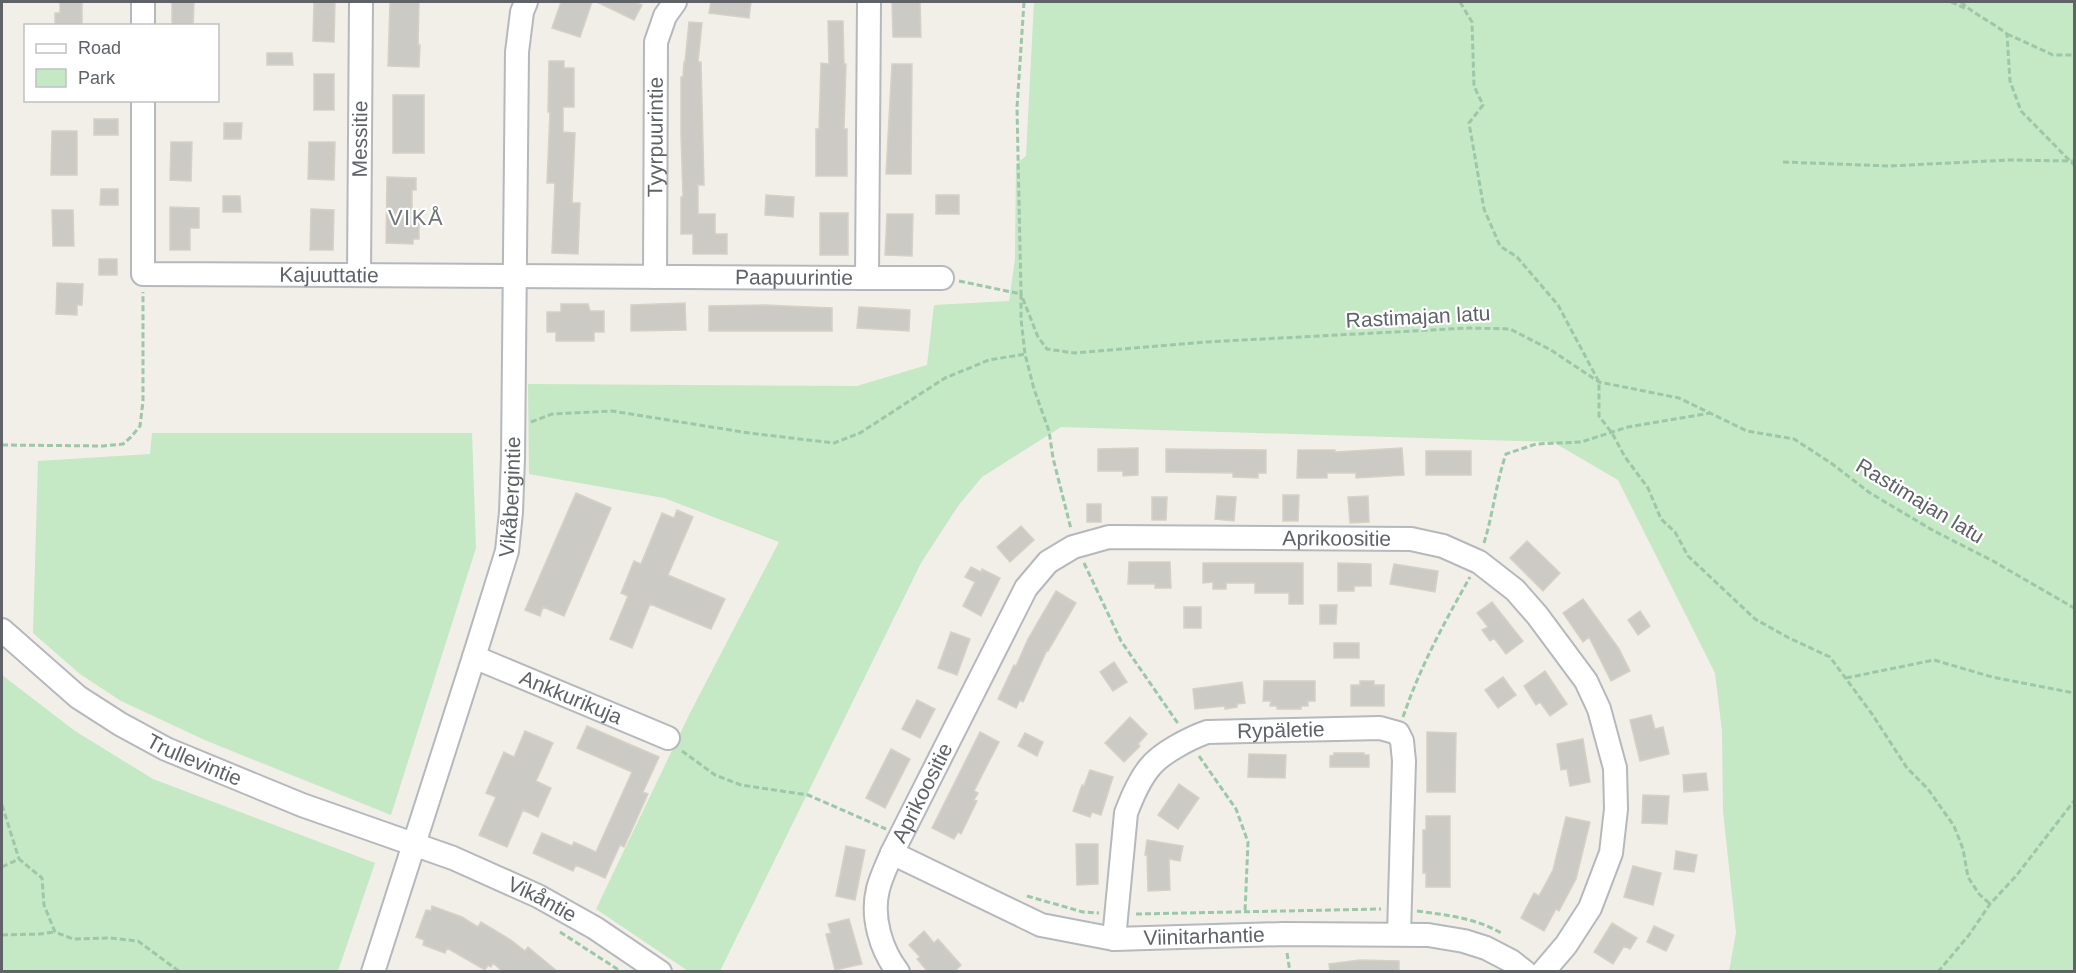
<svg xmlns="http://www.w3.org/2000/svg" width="2076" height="973" viewBox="0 0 2076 973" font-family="Arial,sans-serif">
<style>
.green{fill:#c5e8c5}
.building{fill:#cccac5;stroke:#d6d1c6;stroke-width:1.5}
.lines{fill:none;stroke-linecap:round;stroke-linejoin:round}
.minor-casing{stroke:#b5b8bc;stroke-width:26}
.path{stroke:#9cc7a9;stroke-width:3;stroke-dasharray:6 3;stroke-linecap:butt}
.minor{stroke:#fff;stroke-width:22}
.labels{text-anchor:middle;stroke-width:4.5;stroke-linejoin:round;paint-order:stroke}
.street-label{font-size:21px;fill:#5f6368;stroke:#fff}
.neighbourhood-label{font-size:22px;letter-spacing:1.5px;fill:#70757a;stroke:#fff}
</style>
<rect width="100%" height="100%" fill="#f1efe8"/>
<path class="green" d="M1034 2H2074V971H1729L1736 933 1723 811 1722 731 1715 673 1618 480 1553 442 1061 427 982 477 958 506 921 563 720 971H688L596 909 689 715 779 542 664 498 529 474 528 384 857 386 927 365 934 305 1009 301 1015 259 1016 164 1026 156Z
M152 433H472L476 548 391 815 207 741 121 701 80 674 33 633 38 461 150 454Z
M2 675 75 731 153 779 375 863 338 971H2Z"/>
<path class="building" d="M60 2H82V26H55V13H60Z
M172 2H194L193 26H172Z
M314 2H335L334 42 313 41Z
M390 2H419L418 45H420L419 67 388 66Z
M561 2H592L580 37 552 28Z
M597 2H634L642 5 634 20Z
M711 2H751L749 18 709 13Z
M892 2H920L921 37H893Z
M828 21H843L844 64H846L844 129H847V176H816V129H819L821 63 829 64Z
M689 22 702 23 698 62H701L704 185H698V214H715V234H727V254H693V234H681V197H683L681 134V77H683L684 62H685Z
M267 53H292L293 65H267Z
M549 61H564V68H574V107H563V132L575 133 572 203H580L578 254 552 253 555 183H547L550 112H548Z
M892 64H912L911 174H886Z
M314 74H334V110H314Z
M393 95H424V153H393Z
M94 119H118V135H94Z
M224 123H242L241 139H224Z
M52 131H77V175H51Z
M171 142H192L191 181 170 180Z
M309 142H335L334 180 308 179Z
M387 177 416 178V190H412V218H419V239H413V244L386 243Z
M101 189H118V205H100Z
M766 195 794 197 793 217 765 215Z
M936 195H959V214H936Z
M223 196H240L241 212H223Z
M170 207 199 208V228H190V250H170Z
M311 209 334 210 333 250H310Z
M52 210H73L74 246H53Z
M820 213H848V255H820Z
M887 214H913L912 256 885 255Z
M99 259H117V275H99Z
M57 283 83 284 82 305H77V315L56 314Z
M685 303 686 330 631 331V305Z
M561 304H588L590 311H604V332H594V341H556V332H547V312H561Z
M764 305 832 308V331H709V306Z
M859 307 910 310 909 331 857 328Z
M1138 448V475L1123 476V471H1098V449Z
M1402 448 1404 475 1356 478V473H1327V478H1297L1298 450H1335V452Z
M1166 449 1266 450V473H1258V478L1233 477V473L1166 472Z
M1426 451H1471V475H1426Z
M576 493 611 508 564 616 543 607 540 616 525 610Z
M1283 495H1299L1298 521H1283Z
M1217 496 1236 497 1234 521 1215 519Z
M1368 496 1369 522 1350 523 1348 497Z
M1152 497H1167L1166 520H1152Z
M1087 504H1101V522H1087Z
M677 510 693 517 668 575 725 599 711 629 650 604 632 648 610 639 628 596 621 593 634 561 641 564 662 513 674 518Z
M1021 526 1034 540 1010 562 997 547Z
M1527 541 1560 573 1543 591 1510 558Z
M1129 562H1170L1171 588H1155V584H1128Z
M1203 563H1303V604H1289V593H1255V583H1226V589H1213V582L1203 583Z
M1338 563 1371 564V586H1354V591H1338Z
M1394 564 1438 571 1435 592 1390 584Z
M971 567 981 572 982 569 1000 578 981 616 963 606 975 582 965 577Z
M1056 591 1076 603 1048 651 1047 650 1023 702 1020 700 1016 708 998 699 1014 665 1016 666 1028 639Z
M1583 599 1619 649 1630 671 1611 681 1589 637 1583 642 1563 613Z
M1492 602 1523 641 1506 654 1494 638 1490 641 1482 630 1488 627 1477 613Z
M1320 605H1337L1336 624H1320Z
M1184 607H1201V628H1184Z
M1640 611 1650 626 1638 635 1628 620Z
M951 632 970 639 957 675 938 668Z
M1334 643H1359V658H1334Z
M1114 662 1127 682 1113 691 1100 672Z
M1545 671 1567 704 1550 716 1540 702 1536 705 1524 686Z
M1503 677 1516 695 1498 708 1485 690Z
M1264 681H1315V701H1308V706H1301V709H1277V706H1270L1271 701H1263Z
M1360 681H1374V685H1384V706H1351V685H1360Z
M1242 682 1245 703 1237 704V707L1225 709V706L1195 709 1193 689Z
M917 700 935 709 920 738 902 729Z
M1651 715 1655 729 1663 727 1669 754 1640 761 1630 720Z
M1130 717 1147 734 1138 744 1140 746 1124 762 1105 743Z
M587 726 659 757 643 792 648 794 624 847 620 845 605 878 576 865 573 871 533 853 542 833 572 846 574 842 596 852 632 772 577 748Z
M525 731 553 743 536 781 551 788 538 817 523 810 507 847 479 835 496 797 486 793 504 752 514 757Z
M980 732 999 742 974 791 978 793 974 800 977 801 961 834 958 832 954 839 932 828Z
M1427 732 1456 733 1455 792H1427Z
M1025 733 1043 742 1037 756 1018 746Z
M1583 739 1590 782 1570 786 1567 769 1561 770 1557 744Z
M891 749 910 759 885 808 866 798Z
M1334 753H1364V755H1369V767H1330V756L1334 755Z
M1249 754 1286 755 1285 778 1248 777Z
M1090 770 1113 777 1101 815 1092 812 1090 817 1073 811 1082 785 1084 786Z
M1706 773 1708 790 1684 792 1683 775Z
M1179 784 1199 798 1178 829 1158 815Z
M1643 795 1669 796 1667 824 1642 823Z
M1426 816H1450V887H1426V873H1423V830H1426Z
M1566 817 1590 822 1576 879 1559 911 1556 909 1544 931 1521 918 1534 893 1539 896 1553 870Z
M1147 840 1183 846 1180 861 1169 859 1170 890 1148 891 1147 855H1145Z
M1076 844H1098V884L1077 885Z
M846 846 865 850 855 900 836 896Z
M1676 851 1697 855 1694 872 1674 869Z
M1633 866 1661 873 1653 905 1624 897Z
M432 906 462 917 478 927 481 922 511 940 525 951 528 947 558 972H503L493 963 491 967 488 965 485 970 447 948 445 953 423 945 424 940 416 937 426 910 431 911Z
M849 919 862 964 835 970 826 934 831 933 828 924Z
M1612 923 1637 938 1630 949 1624 946 1613 964 1594 952Z
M1654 926 1674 935 1666 951 1647 942Z
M924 931 934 943 938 939 961 965 954 972H928L917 959 920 957 909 945Z
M1360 960 1399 961V972H1330L1329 964Z"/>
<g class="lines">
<defs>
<g id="minor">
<path d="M143 26V2"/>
<path id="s1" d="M143 100V274L867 278 869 2"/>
<path id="s2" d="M359 275 361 2"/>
<path id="s3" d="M655 277 656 42 665 16 675 2"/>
<path d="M867 278H942"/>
<path id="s4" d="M2 630 78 697 120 724 166 749 302 805 453 858 538 896 595 928 660 972"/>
<path id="s5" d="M474 657 668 738"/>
<path id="s6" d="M892 853 1041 925 1114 939 1284 934 1428 935 1464 941 1486 948 1511 961 1525 972"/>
<path id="s7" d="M1114 939 1126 813C1132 797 1139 780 1150 767 1161 753 1190 738 1207 732L1380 728 1398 733 1402 741 1404 761 1399 934"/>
<path id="s8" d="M373 972 474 657 507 551 511 512 513 458 517 52 522 12 526 2"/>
<path id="s9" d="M898 972C881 950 871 917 878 889 881 877 887 865 892 853L1026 588 1048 562 1073 547 1109 537 1411 539 1443 546 1479 562 1515 590 1537 615 1586 681 1599 709 1615 768 1616 809 1611 853 1590 908 1566 945 1543 972"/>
</g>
</defs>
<use href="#minor" class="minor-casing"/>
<path class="path" d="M1024 2 1017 108 1021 294 1038 337 1047 349 1074 353 1206 342 1469 328 1510 329 1551 350 1599 382 1679 398 1747 431 1794 439 1831 463 1870 493 1934 531 1993 561 2074 608
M1460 2 1472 22 1474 86 1483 105 1469 123 1484 209 1500 246 1517 257 1558 305 1599 382V416L1612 433 1625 457 1648 488 1661 519 1675 532 1688 556 1755 619 1789 638 1830 657 1872 714 1907 768 1928 789 1954 826 1963 849 1968 877 1979 894 1990 904
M1951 2 1967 9
M1961 2C1975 15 1992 22 2007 34L2010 81 2021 111 2074 165
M2007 34 2053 55H2074
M1783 162 1889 166 2009 160 2074 161
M959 281 1021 294V319L1025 354 1034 389 1049 431 1053 458 1071 529
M531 422 552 414 612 411 749 433 834 443 860 433 945 378 989 360 1025 354
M2 445 103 446 123 444 131 437 140 426 143 401V292
M1484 543C1493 514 1496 483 1506 454L1536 444 1581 442 1628 427 1711 413
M1084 563 1121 641 1179 725
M1846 678 1934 660 1992 677 2074 693
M1403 717C1420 667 1444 623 1470 577
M682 751 715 775 741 785 808 795 886 829
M1199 756 1236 809 1248 842 1245 912
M2 805 19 859
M2 867 19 859 42 878 44 905 55 932 73 939 110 938 138 941 180 972
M1027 896 1083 912 1099 913
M1417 911C1447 915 1476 918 1503 934
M1136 914 1381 909
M560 932 622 972
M2 935 40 934 55 932
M1287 953 1290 972
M1938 972 1969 935 1990 904 2016 876 2074 801"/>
<use href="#minor" class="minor"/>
</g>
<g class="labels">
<g class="street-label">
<text dy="7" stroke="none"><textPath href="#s3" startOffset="140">Tyyrpuurintie</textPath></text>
<text dy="7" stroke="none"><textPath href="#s2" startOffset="136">Messitie</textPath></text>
<text dy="7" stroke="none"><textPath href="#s1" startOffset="360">Kajuuttatie</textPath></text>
<text dy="7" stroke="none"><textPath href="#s1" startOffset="825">Paapuurintie</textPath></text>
<text transform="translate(1418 317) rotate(-3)" y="7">Rastimajan latu</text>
<text dy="7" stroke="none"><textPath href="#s8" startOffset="496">Vikåbergintie</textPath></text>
<text transform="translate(1920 501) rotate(31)" y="7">Rastimajan latu</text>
<text dy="7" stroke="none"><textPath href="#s9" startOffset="752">Aprikoositie</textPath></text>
<text dy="7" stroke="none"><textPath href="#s5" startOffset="105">Ankkurikuja</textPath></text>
<text dy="7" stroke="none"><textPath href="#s7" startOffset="320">Rypäletie</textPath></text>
<text dy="7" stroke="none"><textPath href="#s4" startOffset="234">Trullevintie</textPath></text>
<text dy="7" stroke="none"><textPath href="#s9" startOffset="194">Aprikoositie</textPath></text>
<text dy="7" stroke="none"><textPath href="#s4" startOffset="609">Vikåntie</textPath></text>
<text dy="7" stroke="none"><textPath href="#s6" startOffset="330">Viinitarhantie</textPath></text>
</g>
<g class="neighbourhood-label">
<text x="416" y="225">VIKÅ</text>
</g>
</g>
<rect width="2076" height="973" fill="none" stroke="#5f6368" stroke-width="6"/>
<rect x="24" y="24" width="195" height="78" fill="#ffffff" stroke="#bfc1c3" stroke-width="1.5"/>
<rect x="36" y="44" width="30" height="9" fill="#ffffff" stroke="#bfc1c3" stroke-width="1.5"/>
<text x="78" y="54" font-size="18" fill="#5f6368">Road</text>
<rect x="36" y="69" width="30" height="18" fill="#c5e8c5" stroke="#bfc1c3" stroke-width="1.5"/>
<text x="78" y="84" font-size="18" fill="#5f6368">Park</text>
</svg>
